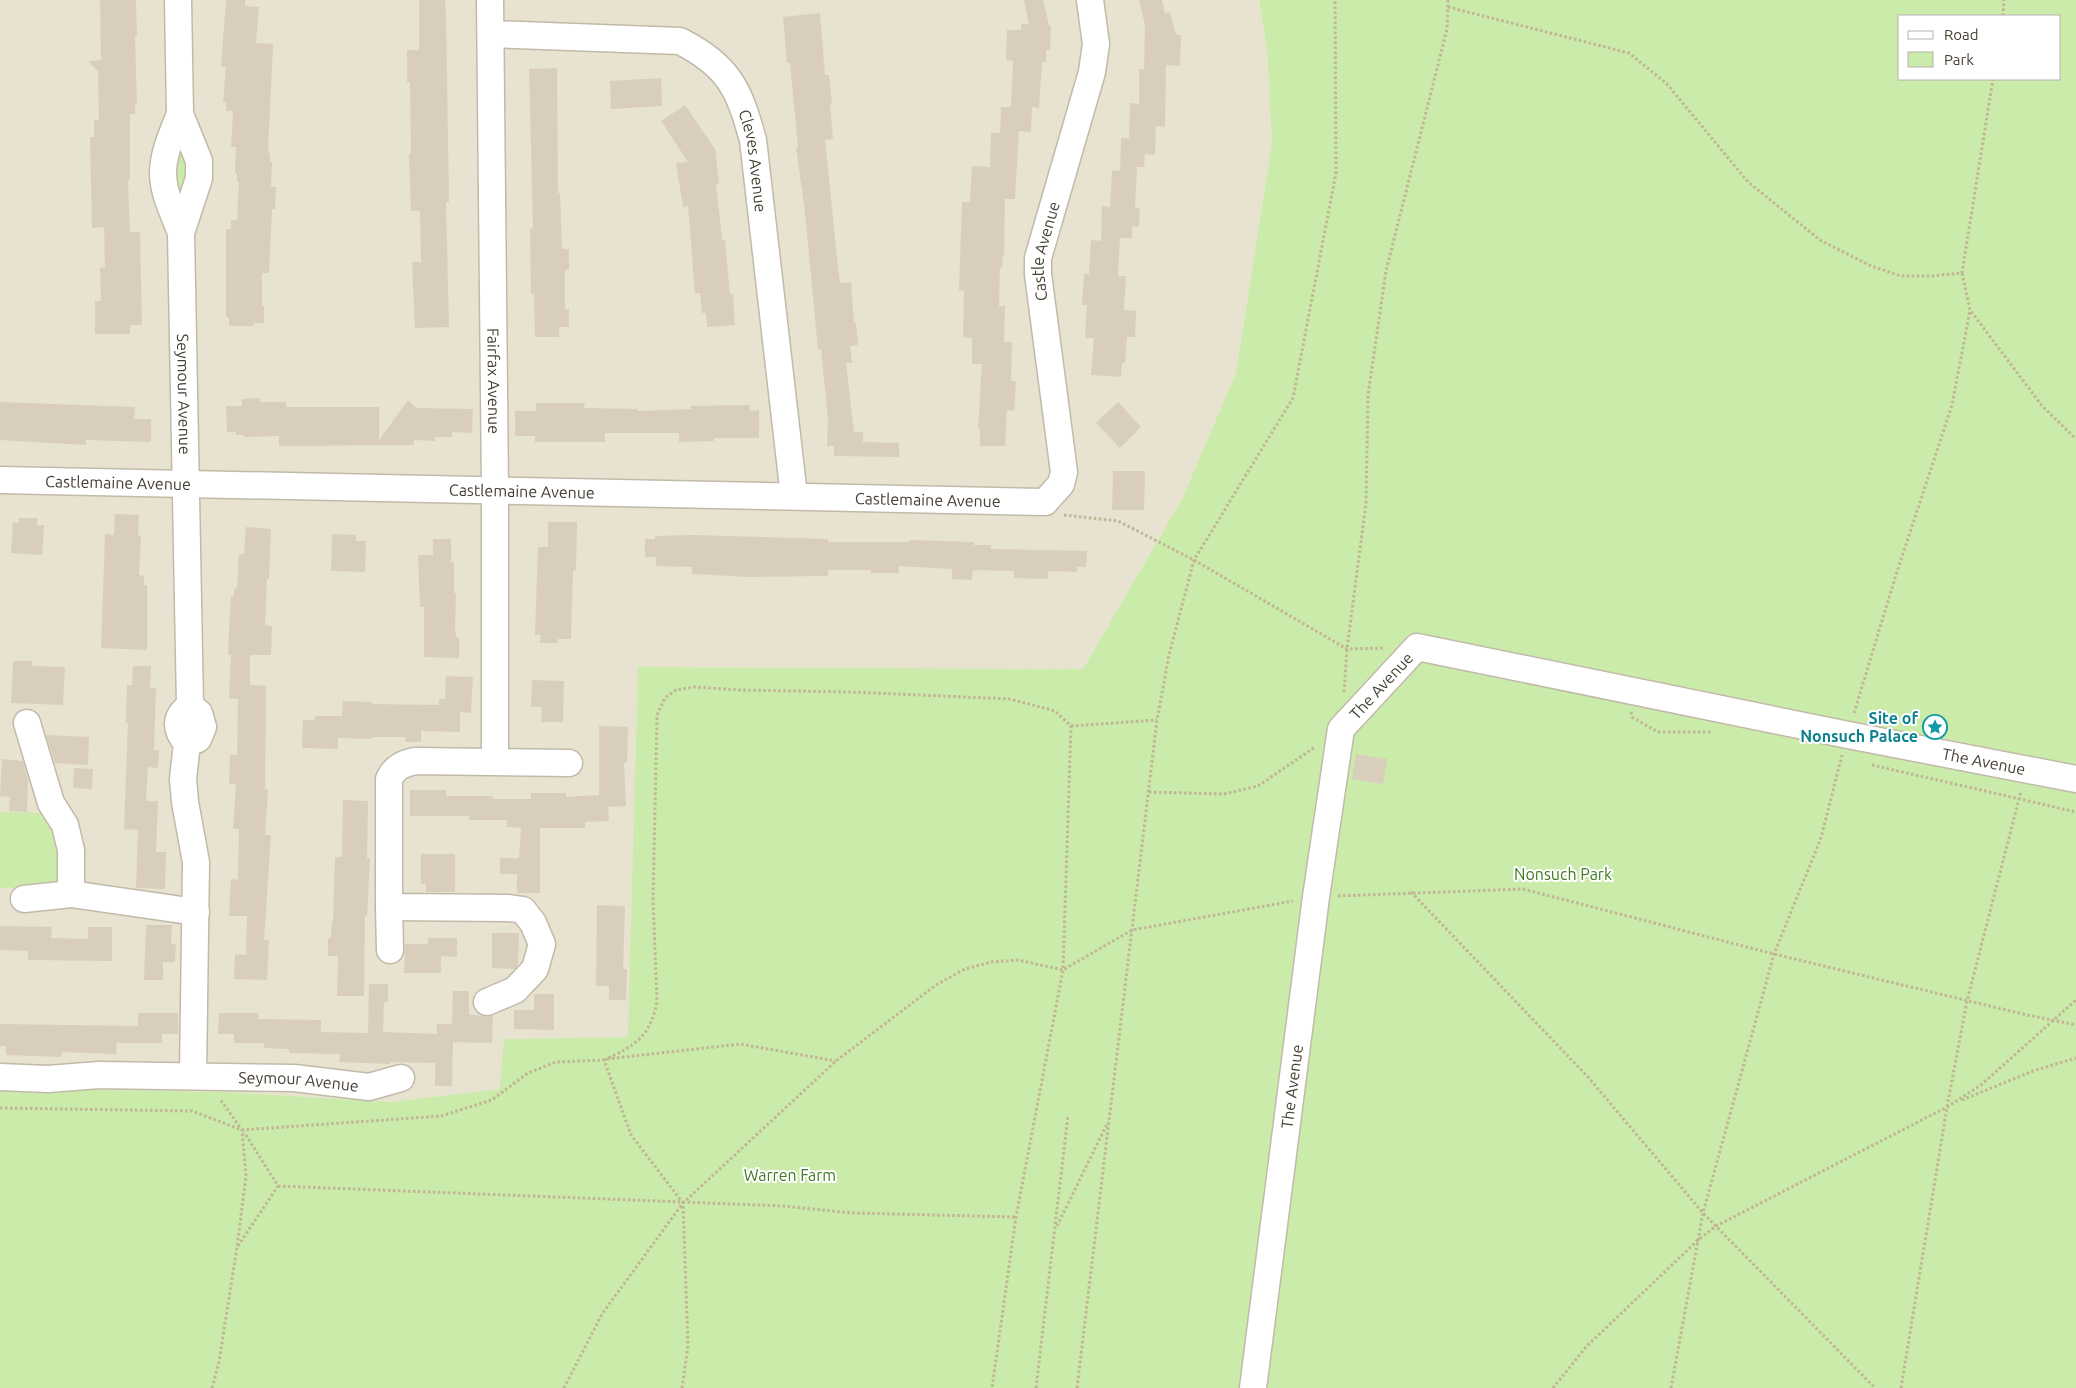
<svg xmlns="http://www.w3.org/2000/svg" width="2076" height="1388" viewBox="0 0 2076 1388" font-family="Ubuntu,sans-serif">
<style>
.residential{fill:#e8e2d1}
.green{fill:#caeba9;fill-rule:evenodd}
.building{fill:#d9cebb}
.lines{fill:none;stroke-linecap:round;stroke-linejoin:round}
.minor-casing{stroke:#c2baa9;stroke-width:29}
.path{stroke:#c2b496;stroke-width:3;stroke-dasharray:2.5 2.5;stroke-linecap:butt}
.minor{stroke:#fff;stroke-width:26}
.labels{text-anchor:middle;stroke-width:4;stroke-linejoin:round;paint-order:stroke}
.street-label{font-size:16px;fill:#463f33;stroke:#fff}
.culture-label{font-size:16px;font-weight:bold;fill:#0d838f;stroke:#fff;text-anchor:end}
.park-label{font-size:16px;fill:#407b23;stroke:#fff}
</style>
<rect width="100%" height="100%" fill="#f3efe4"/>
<path class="residential" d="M0 0H1259L1267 50 1272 142 1236 373 1182 499 1083 669 638 667 629 1037 504 1039 501 1089 390 1102 224 1092 0 1088Z"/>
<path class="green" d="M1259 0H2076V1388H0V1088L224 1092 390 1102 500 1089 504 1039 628 1037 638 667 1083 669 1182 499 1236 373 1272 142 1267 50ZM1900 16H2060V79H1900Z
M178 148 190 156 184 196 173 190Z
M0 812 49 813 60 828 59 882 50 888H0Z"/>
<path class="building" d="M100 0H136L137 37H135L137 105H135V114H130V180H128L130 232H140L142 325H130V334H95V301H101L100 268 105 267 104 227 92 228 90 137H94V120H99L98 71 88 61 101 60Z
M226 0H245V6L259 7 256 43 273 44 268 153H270V162H272L271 187H276L275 209H272L269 273H262V306H264V323H254V326H229V318L226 317V229H231V220H237L239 182H237V173H235L236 147H231L233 111H226V103L223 102 226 67H221Z
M419 0H445L446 14 449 202H446L449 327 415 328 412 262H421L420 213 419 211H411L409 154 411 153 410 82H407V50H419Z
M1024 0H1043L1049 25 1051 26 1050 50H1046V62H1042L1039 108 1032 107 1031 132 1019 131 1015 199H1005L1004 255H1003L1002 268H1000L999 306H1005L1004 342H1012L1011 381H1016L1014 411 1007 410 1005 446H980V429H978L982 364H972V338L963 337 964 291 959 290 962 202H970L972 166 990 167 991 133H1000L1001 107H1011L1013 61 1006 60 1007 30H1021V24H1029Z
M1139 0H1162L1165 13 1170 12 1176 35H1181L1180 66 1166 65 1165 127 1156 126 1155 155 1145 154 1144 167H1137L1135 208H1140L1139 227 1132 226V238H1120L1118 276H1126L1124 310 1136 311 1135 337H1127L1125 363H1122L1121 377 1091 375 1094 338H1085L1087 305H1082L1084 274H1089L1091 240 1101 241 1102 206 1110 207 1112 170 1120 171 1121 138H1129L1130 103 1139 104V69H1144L1145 25Z
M820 13 825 75H829L832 104H830L833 139 825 140 837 257 840 283 851 282 854 323H856L858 345 850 346 852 363H846L854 432H863V442L899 443V457L834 456V446H827L828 419 821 349 818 350 805 212 796 147H798L790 63H787L783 17Z
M557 68 558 193H560L562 249H569V270H565V309H569V327H559V337H535L534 294H531L530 229 533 228 529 69Z
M661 78 662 106 611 109 610 81Z
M685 105 715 149 719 184H716L720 219 722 240H725L730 294H733L735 325 707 327 706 313H702L700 293H695L688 206 683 207 676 163 688 162 661 121Z
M260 398V402H286V407H379V440L408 400 416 408 473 409 472 433 452 432V437H435V441L414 440V445L279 446V436L244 437V435H236V432H227L226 406H242V399Z
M0 402 135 407 134 419H151V442L86 440V445L0 440Z
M1118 402 1141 427 1120 448 1096 423Z
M536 403H585L584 408 638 409V411L691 409V406L750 405V411L759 410V438H714V441L679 442V433H605V442H535V436H515V411H536Z
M1113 471H1145L1144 510H1112Z
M115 514 139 515 138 536H141L139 575 144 576V585H147V650L101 648 105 534 114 535Z
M19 518H37V525H44L42 555 11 553 13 522 19 523Z
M548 522H577L576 570H573L571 639H558V643H540L541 635H535L538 547H548Z
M246 527 271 529 269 579H267L265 625 272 626 271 655H250V685L266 686 265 789H268L265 835H271L264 940H269L267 980 234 979 235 954 246 955 247 916H229L231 879 238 880 239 829H233L236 784H229L230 755H237L238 699 229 698 231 655H228L229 630 231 596H234V588L237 589 239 554H244Z
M332 534 356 535V541H366L365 572 331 571Z
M693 535 828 539V542H909V540L974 542V545H991V549L1087 551 1086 567H1077V572L1048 571V579L1014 578V571L973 570 972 580 952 579V569L899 566V573H871V570H828V576L750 577 692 574V567L656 566V557H645V539H655V536Z
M433 539H451V562H454V593H456L455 628 456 637H459V658L424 657V607H420L418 555H433Z
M13 661H32V666L65 667 63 705 11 703Z
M133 666H151L150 688H156L154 750H159L158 768 148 767 146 801H158L156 852H166L165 889 136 888 138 830 124 829 128 723H126L127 685H132Z
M446 676 473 677 471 713 460 712V732L421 731V742H405L406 737H372L371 739 338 738V749L302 748 303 720H315V716H342L343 701 372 702V704L439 705V699H445Z
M532 680 564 681 563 722H541L542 707H531Z
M599 726 628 727 627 763H624L626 806 608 807 609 821 585 822V828H540V893H517V874H500V858H519L521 828 507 827V820H469V816H410V790H446V796H493V799H531V793H566V797L599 795Z
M46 735 89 737 88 765 55 763Z
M1356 754 1387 759 1383 784 1352 779Z
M2 759 23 761 28 780 27 812 9 811 10 797 0 796Z
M74 768 93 769 92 789 73 788Z
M343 800 368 801 367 858H370L367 917 365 916 364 996H337L338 956H328V938H331L332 921H333L335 857H342Z
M421 854H455V892H426V884H421Z
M597 905 625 906 623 969H627L626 1000H609V986H596Z
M146 925H172L171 944H176L175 962H163V980H144Z
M0 926 52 927 51 938 88 939V927H112V961L28 960V951L0 950Z
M492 933H519L518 965 515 969 492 968Z
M428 938H457V957L441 956V973H404L405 944H428Z
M369 984H388V1002H384L383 1032 437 1034V1024H452L453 991H469V1014L486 1017 493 1016 492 1043 453 1042 452 1086H435V1063L390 1062V1064L339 1062 340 1054 289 1053V1049L264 1048V1043H234V1034H218L219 1013H258V1019L321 1020V1032L368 1033Z
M534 994H554V1030L514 1029V1010H534Z
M138 1013H178V1034H162V1043H117L116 1054 62 1052 61 1057 6 1055V1046H0V1024L138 1026Z"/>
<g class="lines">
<defs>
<g id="minor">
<path d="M178 0 180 114 199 161V178L181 233"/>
<path id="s1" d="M490 0 495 489V761"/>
<path id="s2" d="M491 34 680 41C729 66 739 89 753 140L794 496"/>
<path id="s3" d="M180 114C173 132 163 153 163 173 163 193 174 214 181 233L190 706 199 713 203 727 198 739 187 743C175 730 174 717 190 706"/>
<path id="s4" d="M0 480 1045 502 1061 484 1064 472 1038 274V258L1092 72 1096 44 1090 0"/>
<path d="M27 723 51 803 65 825 71 850V894"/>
<path d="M187 743 183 779 185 802 196 862 193 1076"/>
<path d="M24 899 71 894 196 912"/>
<path d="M389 907 390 950"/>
<path d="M487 1002 515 990 535 969 542 944 533 923 523 910 509 908 389 907V779C395 767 402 764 415 761L569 763"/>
<path id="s5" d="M0 1077 48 1079 99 1075 294 1078 369 1087 401 1078"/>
<path id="s6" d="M1253 1388 1316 897 1341 729 1417 647 1848 735 2076 779"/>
</g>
</defs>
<use href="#minor" class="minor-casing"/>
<path class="path" d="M1448 7 1629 53 1667 84 1748 182 1820 240 1871 266 1901 276H1931L1962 273 1993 79
M2003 16 2004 0
M1962 273 1970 310 2043 407 2076 439
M1064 515 1118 521 1194 560 1347 649 1384 648
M1344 692 1347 649 1366 503 1368 395 1386 271 1447 29 1448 0
M1631 712 1632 717 1658 732H1712
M1854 713 1895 578 1952 405 1970 310
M1071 726 1157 720
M1872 765 2076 812
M1149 792 1224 794 1258 786 1315 747
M1411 892 1588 1077 1703 1213 1875 1388
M1338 896 1523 889 1774 954 2027 1015 2076 1025
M607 1059 740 1044 836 1061
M604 1060C635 1046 651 1036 657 1001L653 901 657 715 665 698 676 690 694 687 740 690 850 692 1010 699 1055 711 1071 726 1063 970 1016 1217 992 1388
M1962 1100 2033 1071 2076 1058
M0 1108 192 1111 242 1130 441 1116 492 1100 528 1073 556 1062 604 1060 631 1135 683 1203 688 1346 682 1388
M278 1186 783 1206 852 1213 1016 1217
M1057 1226 1108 1122
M238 1246 278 1186 244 1132
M212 1388 219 1362 237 1247 246 1176 242 1130 220 1099
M564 1388 602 1314 683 1203 836 1061 936 985 965 969 991 962 1018 960 1063 970 1132 930 1293 901
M1036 1388 1068 1116
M1077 1388 1157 720 1169 655 1194 560 1293 398 1336 173 1335 0
M1553 1388 1586 1347 1698 1240 1716 1226 1947 1107 1981 1085 2076 1000
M1671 1388 1703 1213 1774 954 1821 838 1842 755
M1901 1388 1947 1107 1967 1001 2021 791"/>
<use href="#minor" class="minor"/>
</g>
<defs>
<symbol id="sight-ring" viewBox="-11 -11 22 22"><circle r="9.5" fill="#fff" stroke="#0f9aa8" stroke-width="1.5"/><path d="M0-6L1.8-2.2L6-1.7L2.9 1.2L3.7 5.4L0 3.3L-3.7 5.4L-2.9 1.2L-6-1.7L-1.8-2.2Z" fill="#0f9aa8"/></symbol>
</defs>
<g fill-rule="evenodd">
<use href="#sight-ring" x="1921" y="713" width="28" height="28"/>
</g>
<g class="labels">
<g class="street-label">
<text dy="6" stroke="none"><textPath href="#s2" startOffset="338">Cleves Avenue</textPath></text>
<text dy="6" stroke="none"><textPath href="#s4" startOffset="1305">Castle Avenue</textPath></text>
<text dy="6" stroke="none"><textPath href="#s1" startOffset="381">Fairfax Avenue</textPath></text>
<text dy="6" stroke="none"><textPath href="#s3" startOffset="286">Seymour Avenue</textPath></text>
<text dy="6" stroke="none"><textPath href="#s4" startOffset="118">Castlemaine Avenue</textPath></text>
<text dy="6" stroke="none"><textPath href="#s4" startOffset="522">Castlemaine Avenue</textPath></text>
<text dy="6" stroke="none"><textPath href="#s4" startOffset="928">Castlemaine Avenue</textPath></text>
<text dy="6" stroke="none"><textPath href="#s6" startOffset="724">The Avenue</textPath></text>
<text dy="6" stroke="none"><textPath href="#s6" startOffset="1355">The Avenue</textPath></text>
<text dy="6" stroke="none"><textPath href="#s5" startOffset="299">Seymour Avenue</textPath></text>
<text dy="6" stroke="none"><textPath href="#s6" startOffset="304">The Avenue</textPath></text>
</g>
<g class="culture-label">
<text x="1918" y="724">Site of<tspan x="1918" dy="18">Nonsuch Palace</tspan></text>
</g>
<g class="park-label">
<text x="1563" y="880">Nonsuch Park</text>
<text x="790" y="1181">Warren Farm</text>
</g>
</g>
<rect x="1898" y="15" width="162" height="65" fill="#ffffff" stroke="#b5b2ad"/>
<rect x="1908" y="31" width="25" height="8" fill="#ffffff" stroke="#b5b2ad"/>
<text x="1944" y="40" font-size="15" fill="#463f33">Road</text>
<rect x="1908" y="52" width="25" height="15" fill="#caeba9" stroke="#b5b2ad"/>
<text x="1944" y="65" font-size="15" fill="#463f33">Park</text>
</svg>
